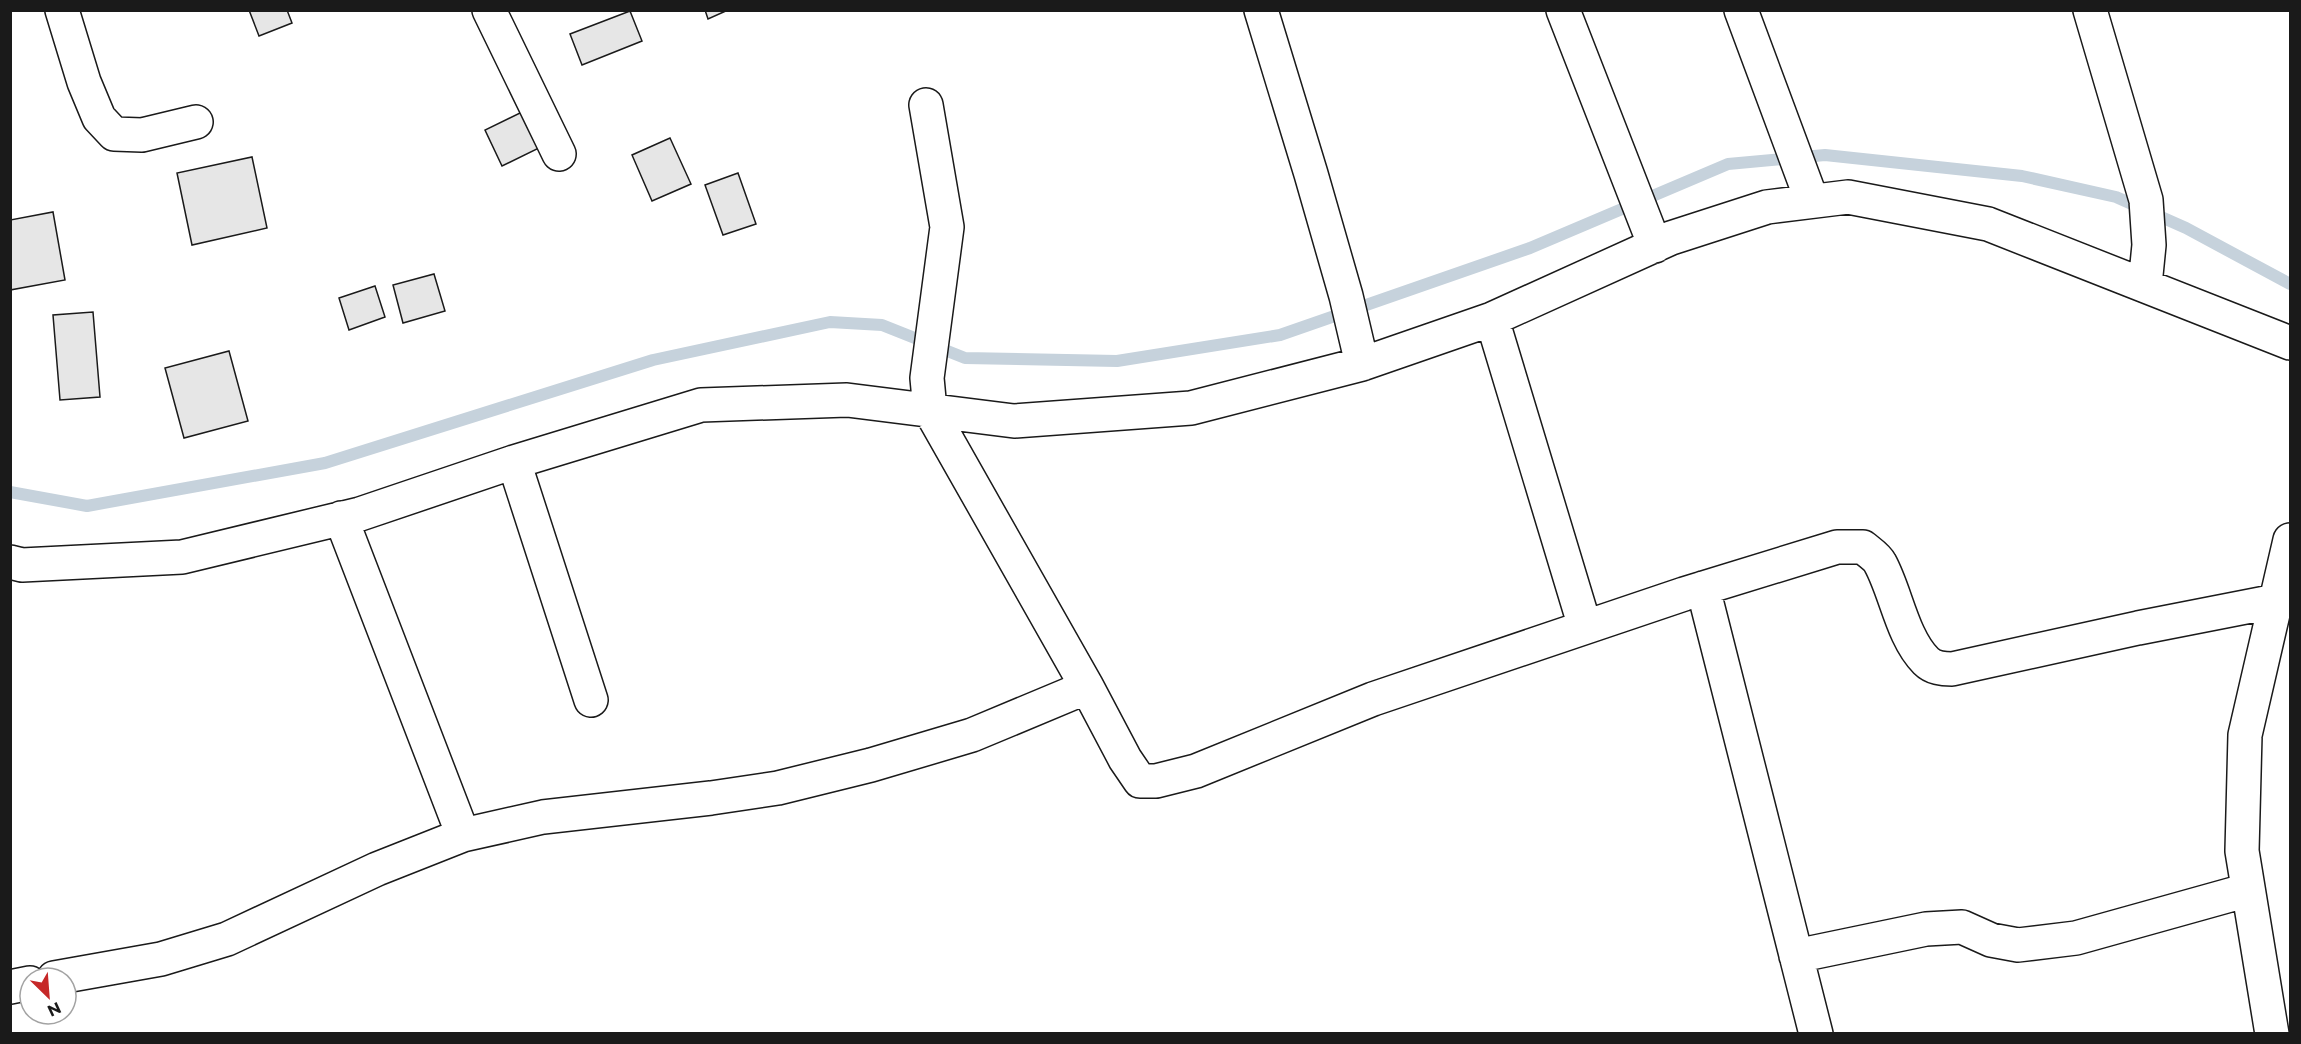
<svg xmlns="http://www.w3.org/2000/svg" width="2301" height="1044" viewBox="0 0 2301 1044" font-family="Montserrat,sans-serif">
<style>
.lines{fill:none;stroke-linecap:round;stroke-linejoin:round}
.stream{stroke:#c6d2dc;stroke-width:12}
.building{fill:#e6e6e6;stroke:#1a1a1a;stroke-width:1.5}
.minor-casing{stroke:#1a1a1a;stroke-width:36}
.minor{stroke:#fff;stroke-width:33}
</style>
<rect width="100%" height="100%" fill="#fff"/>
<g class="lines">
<path class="stream" d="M10 492 87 506 325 463 653 360 830 322 882 325 965 358 1117 361 1280 335 1530 248 1728 164 1825 155 2022 176 2116 197 2186 228 2290 284"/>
</g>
<path class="building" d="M249 10H287L292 23 259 36Z
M705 10H728L708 19Z
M630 11 642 41 582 65 570 34Z
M522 112 539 148 502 166 485 130Z
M670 138 691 184 652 201 632 155Z
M252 157 267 228 192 245 177 173Z
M738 173 756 224 723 235 705 185Z
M53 212 65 280 10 290V220Z
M434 274 445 311 403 323 393 285Z
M375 286 385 317 349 330 339 298Z
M93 312 100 397 60 400 53 315Z
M229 351 248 421 184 438 165 368Z"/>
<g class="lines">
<defs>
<path id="minor" d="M62 10 84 82 99 118 114 134 142 135 196 122
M489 10 559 154
M1261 10 1311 174 1346 296 1362 364
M1563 10 1655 246
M1741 10 1812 201
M2090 10 2146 200 2149 245 2145 285
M1492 319 1585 627
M514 462 591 700
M341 518 463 835
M10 562 22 565 182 557 360 514 514 462 701 405 847 400 1014 421 1191 408 1362 364 1492 319 1671 238 1767 207 1848 197 1988 224 2290 343
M1703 588 1816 1034
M1087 687 1125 759 1140 781H1156L1196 771 1373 699 1684 594 1837 547H1863C1869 552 1877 557 1880 563 1896 592 1902 637 1926 661 1933 668 1942 669 1952 669L2138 628 2276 601
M1796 956 1926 929 1962 927 1991 940 2018 945 2076 938 2248 890
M54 978 161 959 227 939 377 869 463 835 543 817 711 798 778 788 871 765 972 735 1087 687 930 410 927 378 947 227 926 105
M10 987 30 983
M2272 1034 2242 851 2245 735 2290 540"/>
</defs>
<use href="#minor" class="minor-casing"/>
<use href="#minor" class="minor"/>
</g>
<rect width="2301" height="1044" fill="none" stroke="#1a1a1a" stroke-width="24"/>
<g transform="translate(48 996) rotate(155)"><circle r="28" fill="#ffffff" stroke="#a3a3a3" stroke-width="1.5"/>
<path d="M0-4.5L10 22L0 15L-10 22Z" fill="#c62828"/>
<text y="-9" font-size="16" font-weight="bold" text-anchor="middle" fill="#1a1a1a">N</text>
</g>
</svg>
